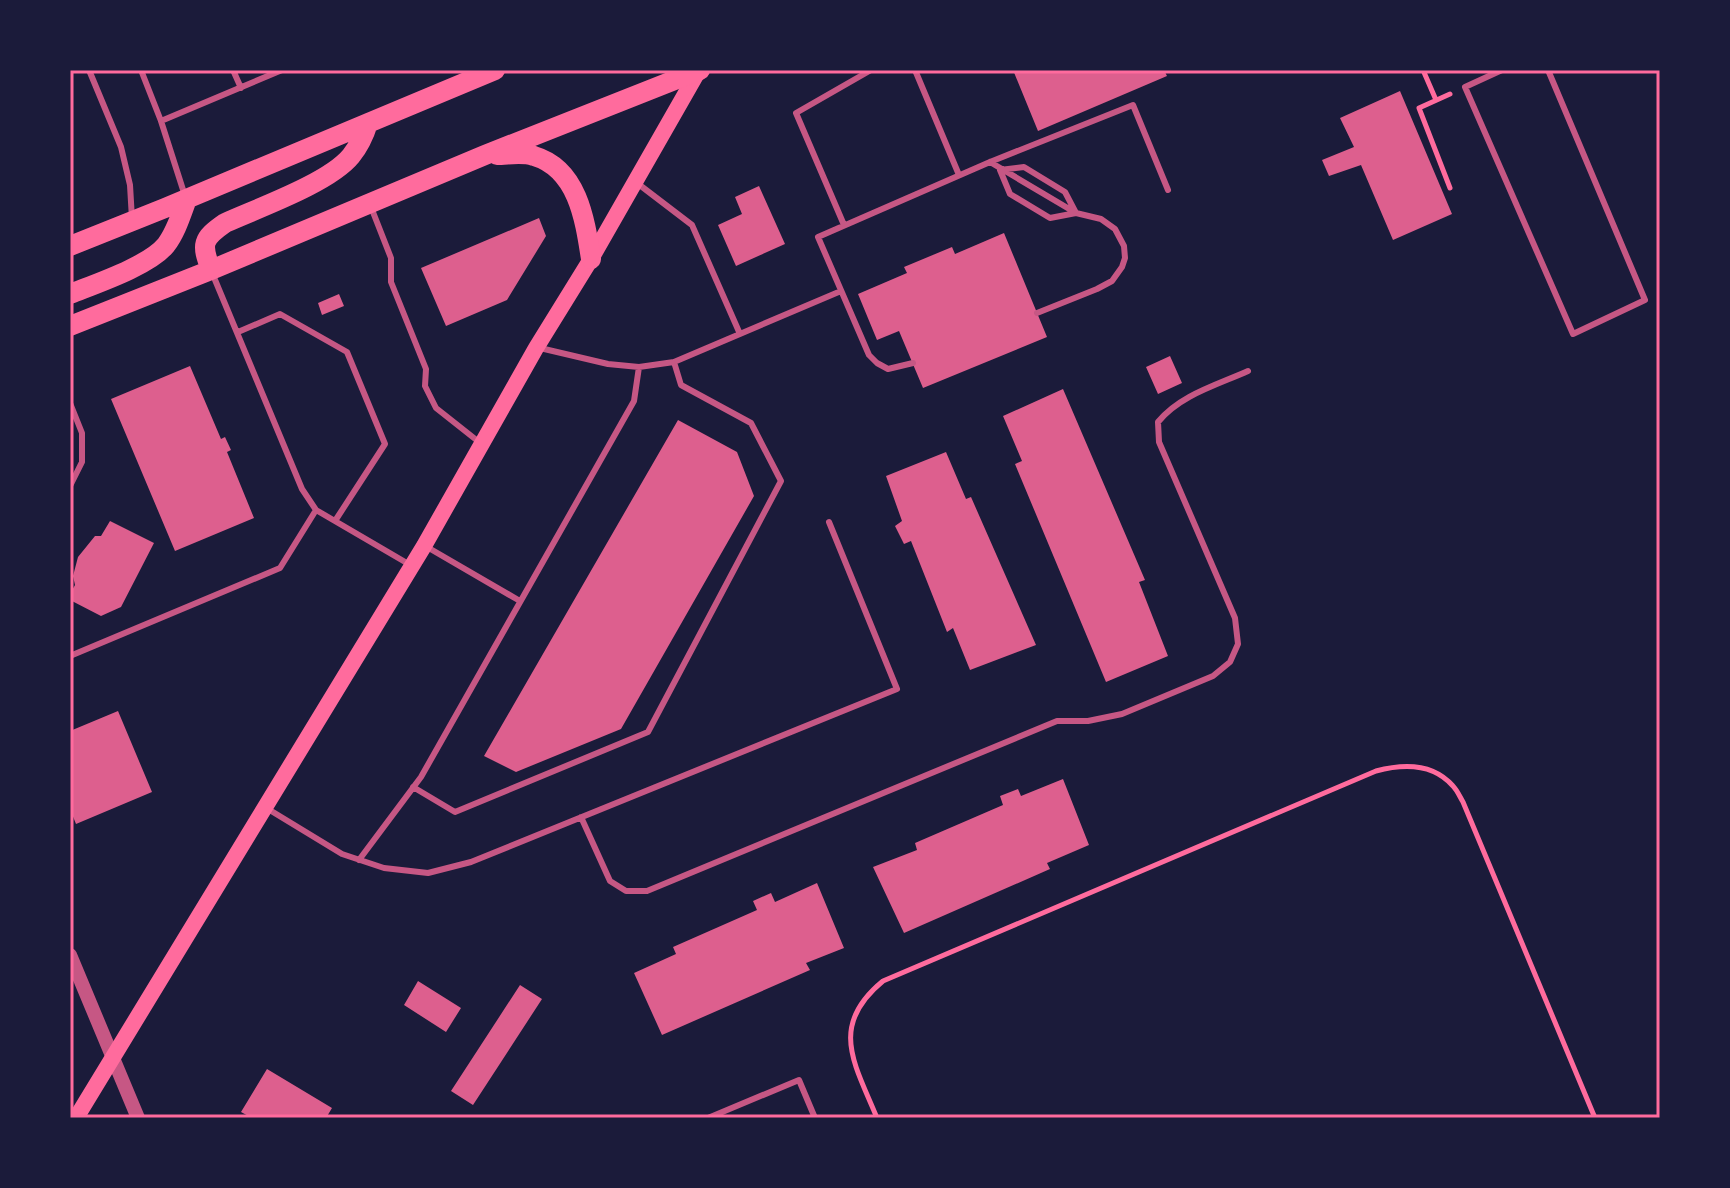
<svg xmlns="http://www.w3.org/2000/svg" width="1730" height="1188" viewBox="0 0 1730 1188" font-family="Barlow,sans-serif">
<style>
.building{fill:#dd5f8e}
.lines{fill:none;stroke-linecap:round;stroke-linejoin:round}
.path{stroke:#ff6b9d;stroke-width:5}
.service{stroke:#c65784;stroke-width:6}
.tertiary{stroke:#c65784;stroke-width:14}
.secondary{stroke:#ff6b9d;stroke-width:16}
.primary{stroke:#ff6b9d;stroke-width:20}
.neatline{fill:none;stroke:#ff6b9d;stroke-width:3}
</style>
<rect width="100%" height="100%" fill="#1b1b3a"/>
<path class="building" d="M1013 70H1164L1167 76 1038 131Z
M1400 91 1452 214 1393 240 1361 165 1329 176 1322 160 1354 147 1340 118Z
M759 186 785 244 736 266 718 225 742 214 735 197Z
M539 218 546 236 507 300 446 326 421 268Z
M1004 233 1047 337 923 388 899 331 877 340 858 294 907 273 904 267 952 247 955 254Z
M339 294 344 306 322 315 318 303Z
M1170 356 1182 383 1158 394 1146 367Z
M190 366 221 439 225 437 231 450 227 452 254 518 175 551 111 399Z
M1063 389 1145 580 1139 582 1168 656 1106 682 1015 464 1022 461 1003 416Z
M678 420 737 452 754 496 621 729 516 772 484 756Z
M946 452 966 499 971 497 1036 645 970 670 953 628 947 632 911 541 904 544 895 526 902 521 886 476Z
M110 521 154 543 121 607 101 616 70 600V594L75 585 73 576 78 557 95 536H101Z
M118 711 152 792 76 824 70 809V731Z
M1063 779 1089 845 1047 863 1050 869 904 933 873 867 917 850 915 843 1003 805 1000 796 1018 789 1021 796Z
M817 883 844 948 806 963 810 970 662 1035 634 973 676 954 673 947 757 910 753 901 771 893 775 902Z
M418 981 461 1008 446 1032 404 1005Z
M520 985 542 999 473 1105 451 1091Z
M267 1069 332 1108 326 1118H252L241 1112Z"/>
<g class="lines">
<path class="path" d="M1423 70 1436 100
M1450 94 1419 108 1450 188
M877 1118C855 1064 828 1026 883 981L1376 771C1402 764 1433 763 1453 786 1457 790 1460 797 1463 802L1595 1118"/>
<path class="service" d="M89 70 121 147 130 185 132 219
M141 70 161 121 185 196
M233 70 241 88
M915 70 959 175
M1502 70 1465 87 1573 334 1645 300 1548 70
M161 121 282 70
M990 162 1076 213 1101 219 1115 229 1124 246 1125 258 1122 267 1112 281 1097 289 1037 313
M1024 167 1065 192 1076 213 1050 218 1010 194 1000 170Z
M637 183 692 225 740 334
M371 207 391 258V282L426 369 425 386 436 408 479 442
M844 225 796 113 871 70
M213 275 302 489 316 510 412 566
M238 332 280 314 347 352 385 444 335 521
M540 348 608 364 639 367 674 362 841 291
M913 363 888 369 877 363 869 355 818 237 990 162 1133 105 1168 190
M70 403 82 433V462L70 486
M427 547 520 601
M70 656 280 568 316 510
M413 787 455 812 648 732 781 481 751 423 681 385 674 362
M268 809 342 854 384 868 428 873 471 862 897 689 829 522
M581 817 610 881 626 891H647L1057 721H1088L1122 714 1213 676 1230 662 1238 644 1235 618 1159 442 1158 422C1180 395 1217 385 1248 371
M359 860 421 777 634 401 639 367
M708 1118 799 1080 815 1118"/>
<path class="tertiary" d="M70 955 138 1118"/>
<path class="secondary" d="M76 1118 424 546 536 348 591 259 699 70"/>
<path class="primary" d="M497 155C508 155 523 152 534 156 578 169 585 220 591 259
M70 246 165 208 495 70
M211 270C201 244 202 239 225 223 258 208 329 183 351 156 359 146 364 136 368 123
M70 294C95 284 149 266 166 245 176 232 181 215 187 199
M70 326 211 270 485 155 700 70"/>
</g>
<rect width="1730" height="1188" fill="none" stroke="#1b1b3a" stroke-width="144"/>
<rect x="72" y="72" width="1586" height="1044" class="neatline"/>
</svg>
